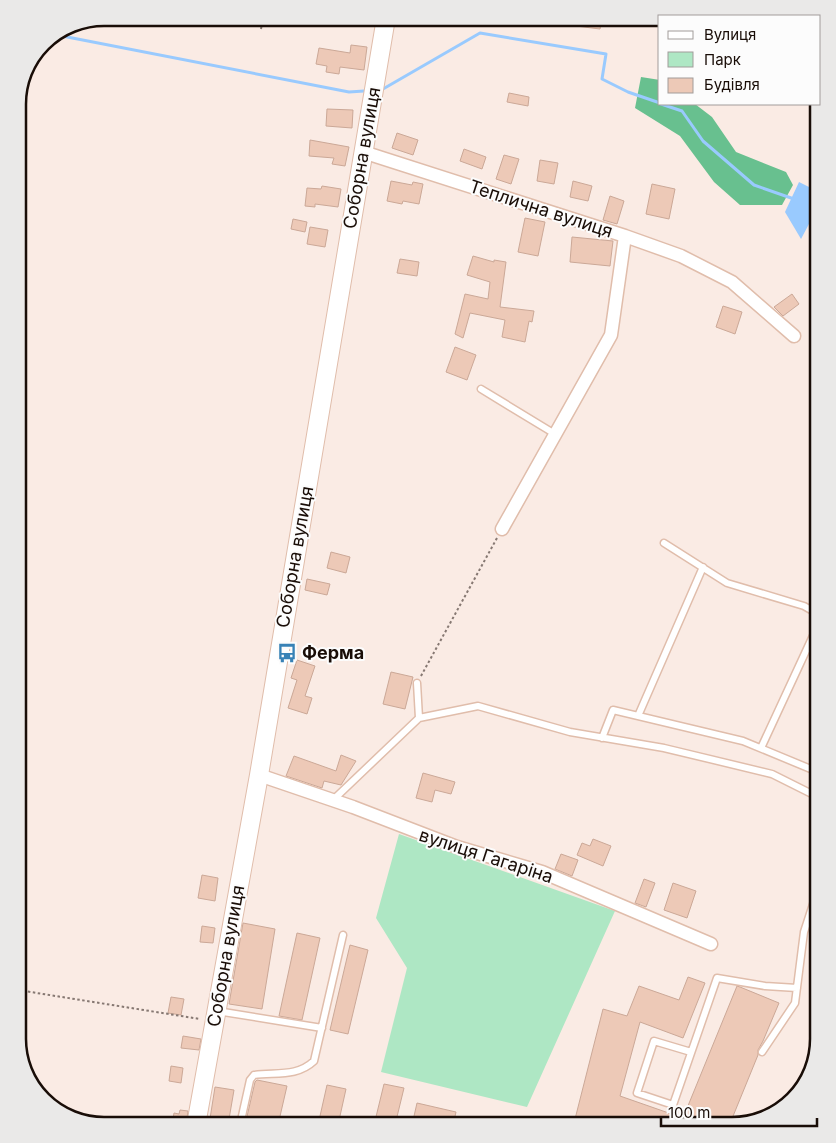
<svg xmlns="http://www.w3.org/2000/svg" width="836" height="1143" viewBox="0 0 836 1143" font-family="Inter,sans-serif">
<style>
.green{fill:#aee7c4}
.forest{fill:#68c08f}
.water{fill:#99cafe}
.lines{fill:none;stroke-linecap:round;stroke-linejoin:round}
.stream{stroke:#99cafe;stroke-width:3}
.building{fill:#edc9b7;stroke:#cba897}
.lane-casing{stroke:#e0bdab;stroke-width:9}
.street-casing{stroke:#e0bdab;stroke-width:15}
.secondary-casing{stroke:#e0bdab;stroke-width:20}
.path{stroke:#867872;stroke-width:2;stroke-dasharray:2.5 2.5;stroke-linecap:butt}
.lane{stroke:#fff;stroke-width:6}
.street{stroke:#fff;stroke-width:12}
.secondary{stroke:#fff;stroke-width:18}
.labels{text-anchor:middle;stroke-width:4;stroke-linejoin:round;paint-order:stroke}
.street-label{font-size:18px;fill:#190d07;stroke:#fcfcfc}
.poi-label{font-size:18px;font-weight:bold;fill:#190d07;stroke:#fcfcfc;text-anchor:start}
.rim{fill:none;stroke:#190d07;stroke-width:2.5}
</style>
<rect width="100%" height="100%" fill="#faebe4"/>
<path class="green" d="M399 834 615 911 527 1107 381 1072 407 968 376 918Z"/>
<path class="forest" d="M641 77 660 80V104H695L712 117 736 152 786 172 793 185 782 205H740L714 182 680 136 635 108Z"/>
<path class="water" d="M799 182 815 190 818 201V207L801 239 785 212Z"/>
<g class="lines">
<path class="stream" d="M57 35 349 92 364 91
M383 89 480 33 606 54 602 79 628 92 660 103
M661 104 682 111 703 141 754 185 794 199"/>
</g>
<path class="building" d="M577 18H602L600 29 576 26Z
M351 45 367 47 364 70 340 67 339 74 326 72 327 66 316 64 319 48 350 53Z
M509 93 529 97 528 106 507 102Z
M327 109 353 110 352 128 326 126Z
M397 133 418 140 413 155 392 148Z
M310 140 349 147 345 166 332 164 334 158 309 156Z
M464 149 486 157 482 169 460 161Z
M504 155 519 159 511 184 496 179Z
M540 160 558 163 554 184 537 181Z
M391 181 412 185 413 182 423 184 419 204 403 201 402 204 387 201Z
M573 181 592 186 588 201 570 197Z
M652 184 675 189 669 219 646 214Z
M322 186 341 189 338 207 315 204V207L305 206 307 188 321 189Z
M610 196 624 201 617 224 603 220Z
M525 218 545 222 538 256 518 252Z
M293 219 307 222 305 232 291 229Z
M310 227 328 230 325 247 307 244Z
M572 237 613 241 610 266 570 262Z
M473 256 494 262V260L506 262 500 307 534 311 532 322 529 321 525 342 502 337 505 320 470 313 463 338 455 334 465 294 488 299 490 282 467 275Z
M400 259 419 262 417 276 397 273Z
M792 294 799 304 783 316 774 307Z
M723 306 742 312 735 334 716 327Z
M455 347 476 355 467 380 446 372Z
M331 552 350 557 346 573 327 568Z
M307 579 330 584 327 595 305 590Z
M297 660 315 666 305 696 312 698 307 714 288 708 297 680 291 678Z
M391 672 413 677 405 709 383 704Z
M341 755 356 761 341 785 324 781 322 788 286 776 294 756 336 771Z
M423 773 455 782 451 794 435 790 432 802 416 798Z
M593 839 611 846 603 866 577 855 582 843 590 846Z
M561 854 578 860 572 876 555 869Z
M202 875 218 878 215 901 198 898Z
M644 879 655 883 646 907 635 903Z
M673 883 696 891 687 918 664 910Z
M243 923 275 929 262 1009 229 1004Z
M202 926 215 928 213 943 200 942Z
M297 933 320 938 302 1020 279 1016Z
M350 945 368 950 348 1034 330 1030Z
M688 977 705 983 683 1038 640 1022 620 1096 683 1118 737 986 740 987 779 1003 763 1041 758 1050V1055L729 1126 583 1125 574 1123 603 1009 627 1016 639 986 679 1000Z
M171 997 184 999 181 1015 168 1013Z
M183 1036 201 1039 199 1050 181 1048Z
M171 1066 183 1068 181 1083 169 1081Z
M257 1080 287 1086 278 1125H245L255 1082Z
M384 1084 404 1088 395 1125H374Z
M327 1085 346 1089 338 1125H318Z
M215 1087 234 1090 228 1125H209Z
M417 1103 456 1112 453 1125H412Z
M180 1110 188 1111 186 1125H172L174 1113 179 1114Z"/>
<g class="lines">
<defs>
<path id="lane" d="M481 389 555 434
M664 543 727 583 804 606 818 614
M638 716 703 567
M419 718 478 706 570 732 664 748 772 774 818 797
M602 738 613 710 743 741 818 772
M761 748 818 625
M333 800 419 718 417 683
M217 1011 322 1028
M691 1052 654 1041 637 1093 673 1105 717 978 765 986 797 988
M762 1052 795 1003 804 932 818 889
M240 1125 250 1080 254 1075C276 1072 297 1077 314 1061L343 935"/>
<path id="street" d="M363 152 625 236 611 335 502 529
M625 236 681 256 732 282 794 336
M259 775 353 807 457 847 542 872 711 944"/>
<path id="secondary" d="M196 1125 259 775 386 18"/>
</defs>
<use href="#lane" class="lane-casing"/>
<use href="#street" class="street-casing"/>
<use href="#secondary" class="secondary-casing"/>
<path class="path" d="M261 29 263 18
M421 676 497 538
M18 990 200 1019"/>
<use href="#lane" class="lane"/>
<use href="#street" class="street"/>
<use href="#secondary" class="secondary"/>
</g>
<defs>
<symbol id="bus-bare" viewBox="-9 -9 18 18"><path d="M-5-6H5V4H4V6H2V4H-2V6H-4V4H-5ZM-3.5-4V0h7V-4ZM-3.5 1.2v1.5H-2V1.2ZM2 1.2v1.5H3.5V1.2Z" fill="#3882b6" stroke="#fcfcfc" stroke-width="2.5" paint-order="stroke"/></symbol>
</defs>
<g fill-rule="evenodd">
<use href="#bus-bare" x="273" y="639" width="28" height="28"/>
</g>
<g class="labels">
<g class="street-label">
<text transform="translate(362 158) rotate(-80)" y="6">Соборна вулиця</text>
<text transform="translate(541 209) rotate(18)" y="6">Теплична вулиця</text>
<text transform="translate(295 557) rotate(-80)" y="6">Соборна вулиця</text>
<text transform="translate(486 856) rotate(18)" y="6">вулиця Гагаріна</text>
<text transform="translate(226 956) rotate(-80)" y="6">Соборна вулиця</text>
</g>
<g class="poi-label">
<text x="302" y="659">Ферма</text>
</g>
</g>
<path d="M0 0H836V1143H0ZM104 26H732A78 78 0 0 1 810 104V1039A78 78 0 0 1 732 1117H104A78 78 0 0 1 26 1039V104A78 78 0 0 1 104 26Z" fill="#eae9e8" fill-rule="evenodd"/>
<path class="rim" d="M104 26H732A78 78 0 0 1 810 104V1039A78 78 0 0 1 732 1117H104A78 78 0 0 1 26 1039V104A78 78 0 0 1 104 26Z"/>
<rect x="658" y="15" width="162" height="90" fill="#fcfcfc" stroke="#a19c9a"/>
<rect x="668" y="31" width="25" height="8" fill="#ffffff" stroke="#a19c9a"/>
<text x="704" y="40" font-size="15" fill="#190d07">Вулиця</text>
<rect x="668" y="52" width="25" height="15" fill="#aee7c4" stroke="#a19c9a"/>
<text x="704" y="65" font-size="15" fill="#190d07">Парк</text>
<rect x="668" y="78" width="25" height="15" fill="#edc9b7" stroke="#a19c9a"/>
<text x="704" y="90" font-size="15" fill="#190d07">Будівля</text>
<path d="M661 1118v8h156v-8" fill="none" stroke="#190d07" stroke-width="2.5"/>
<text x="668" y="1118" font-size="15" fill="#190d07" stroke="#fcfcfc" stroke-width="4" paint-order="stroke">100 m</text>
</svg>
